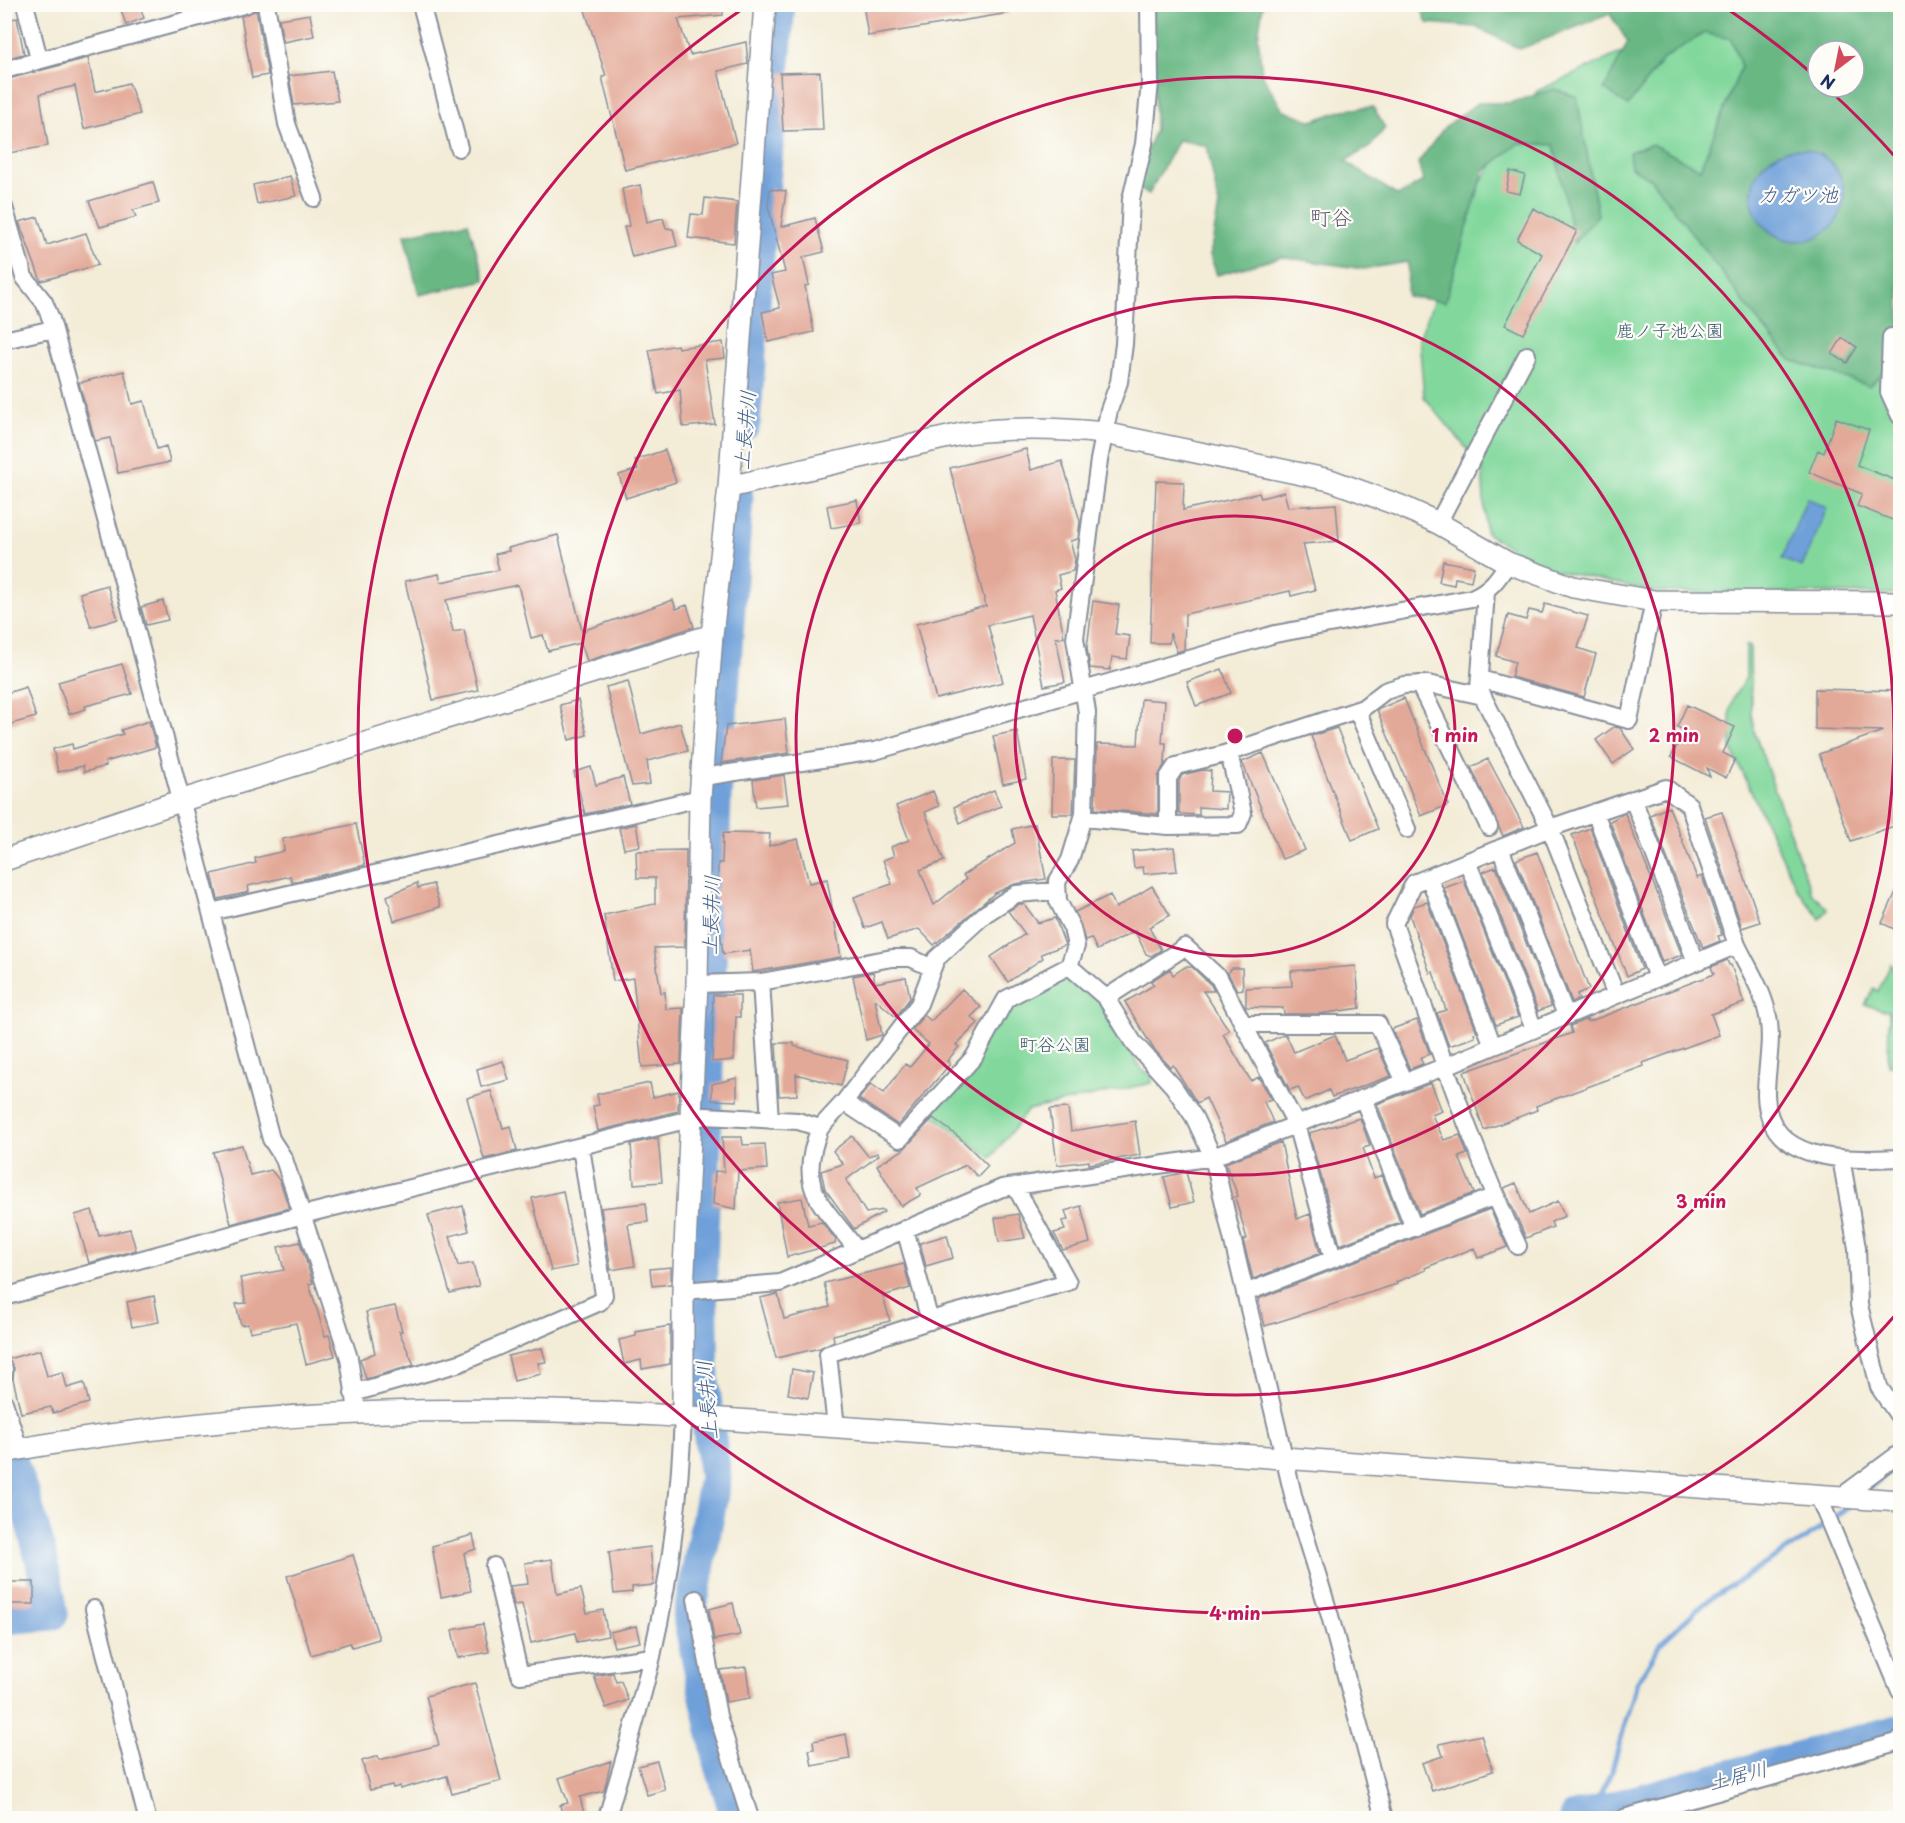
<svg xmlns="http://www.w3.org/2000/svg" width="1905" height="1823" viewBox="0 0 1905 1823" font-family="'Playpen Sans','Klee One',sans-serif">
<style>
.green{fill:#82d89c;stroke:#4e847d;stroke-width:1.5;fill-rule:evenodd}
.forest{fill:#69b884;stroke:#427471;stroke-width:1.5;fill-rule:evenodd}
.water{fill:#6fa0d9;stroke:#45689c;stroke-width:1.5}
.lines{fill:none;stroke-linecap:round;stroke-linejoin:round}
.stream{stroke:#6fa0d9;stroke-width:5}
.river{stroke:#6fa0d9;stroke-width:33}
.building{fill:#e3a998}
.minor-casing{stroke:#878e9a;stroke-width:20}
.tertiary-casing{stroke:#878e9a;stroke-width:24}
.minor{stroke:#fff;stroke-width:16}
.tertiary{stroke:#fff;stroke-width:21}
.ring{fill:none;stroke:#c2185b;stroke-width:3}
.labels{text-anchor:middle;stroke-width:4.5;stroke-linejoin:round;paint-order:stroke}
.park-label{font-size:18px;fill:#35596e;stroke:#fdfcf7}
.water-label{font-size:20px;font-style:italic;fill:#3d5c8f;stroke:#fdfcf7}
.quarter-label{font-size:21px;fill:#615a72;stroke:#fdfcf7}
.centre{fill:#c2185b;stroke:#fdfcf7;stroke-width:3}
.ring-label{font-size:18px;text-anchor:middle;font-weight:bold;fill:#c2185b;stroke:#fdfcf7;stroke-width:4.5;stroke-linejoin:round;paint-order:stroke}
</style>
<rect width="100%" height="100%" fill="#fdfcf7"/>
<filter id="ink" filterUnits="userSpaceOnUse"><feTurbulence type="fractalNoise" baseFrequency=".0167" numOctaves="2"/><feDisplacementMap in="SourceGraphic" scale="12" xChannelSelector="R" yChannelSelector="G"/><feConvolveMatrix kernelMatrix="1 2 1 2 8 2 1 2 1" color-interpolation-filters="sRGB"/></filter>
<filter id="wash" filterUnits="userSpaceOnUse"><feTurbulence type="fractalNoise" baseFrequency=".008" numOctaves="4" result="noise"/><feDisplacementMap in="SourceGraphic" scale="24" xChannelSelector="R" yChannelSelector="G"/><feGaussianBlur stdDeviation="1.35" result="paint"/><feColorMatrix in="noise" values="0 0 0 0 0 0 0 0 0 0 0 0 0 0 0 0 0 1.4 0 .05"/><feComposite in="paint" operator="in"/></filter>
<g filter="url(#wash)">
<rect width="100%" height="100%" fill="#f3ecd7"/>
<path class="green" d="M1639 5H1900V594L1654 592 1545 568 1486 533 1482 467 1424 397 1419 338 1480 184 1537 91 1625 51ZM1818 51H1854V87H1818Z
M1746 646H1750L1751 712 1755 734 1811 892 1828 909 1820 919 1797 889 1731 748 1730 712 1733 698 1746 678Z
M1891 964 1900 978V1063L1888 1065 1889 1011 1865 1005 1874 988 1878 991Z
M1067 971 1098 999 1142 1070 1152 1076V1083L1028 1110 991 1158 929 1112 1016 997Z"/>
<path class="forest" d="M1157 5H1263L1258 37 1262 74 1282 109 1312 121 1343 110 1373 107 1385 128 1370 147 1345 161 1398 196 1423 181 1418 163 1443 129 1477 103H1510L1554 89 1577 97 1598 215 1574 243 1554 145 1519 143 1484 171 1445 302 1407 296 1408 262 1364 269 1282 257 1217 275 1210 255 1219 205 1207 146 1178 140 1149 194 1132 186 1155 130 1153 10Z
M1420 5H1900V357L1869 386 1791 360 1761 325 1651 179 1631 167 1629 152 1652 144 1700 169 1741 67 1731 39 1704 33 1663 59 1628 106 1604 89 1628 42 1610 14 1520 49 1476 27 1427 23ZM1818 51H1854V87H1818Z
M468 222 485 280 419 295 404 235Z"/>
<path class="water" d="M1752 195a46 46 0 1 1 92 0a46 46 0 1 1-92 0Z
M1807 498 1827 508 1802 567 1782 559Z"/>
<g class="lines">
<path class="stream" d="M1865 1492 1899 1464
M1590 1816 1612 1770 1637 1683 1662 1642 1704 1603 1817 1531 1851 1504"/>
<path class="river" d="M744 424 779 4
M4 1442C26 1498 43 1555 52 1614L4 1618
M737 1818 720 1762 689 1618 715 1478 703 1382 701 1273 715 798 737 497
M1575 1818 1898 1731 1900 1733"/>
</g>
<g id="blocks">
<path class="building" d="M119 4H139L144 18 126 25Z
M583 4H723V15L678 19 690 55 746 42 748 64 718 71 736 143 625 170 602 77 606 76Z
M863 4H1009V13L868 36Z
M256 10 268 75 252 78 241 16Z
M310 14 314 36 283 42 279 19Z
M17 18 24 54 4 59V20Z
M88 58 95 92 129 83 140 114 84 129 75 86 40 94 48 146 9 153 4 127V80Z
M332 71 338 101 294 105 289 76Z
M820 72 823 130 783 131 780 73Z
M1510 171 1525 175 1520 194 1506 191Z
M290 176 296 196 257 204 253 185Z
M153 182 159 203 133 210 136 217 100 227 89 201Z
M640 185 647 222 663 218 666 228 673 229 677 246 632 257 624 227 629 226 622 189Z
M770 189 786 191 781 227 815 218 824 252 803 257 809 285 805 286 814 332 768 342 762 312 780 308 771 275 785 272 768 206Z
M705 198 737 202 734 243 688 238 691 214 703 215Z
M1533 208 1577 231 1523 334 1505 325 1542 254 1517 240Z
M38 217 47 245 86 233 98 265 41 281 19 222Z
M1842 338 1857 347 1847 363 1832 354Z
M723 342 725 358 705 360 715 424 683 427 680 390 658 394 649 350 677 345 678 348Z
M124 371 132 404 144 401 157 449 166 446 170 462 118 473 110 438 95 441 79 383Z
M1836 418 1869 430 1857 465 1900 482V523L1857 506 1862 494 1809 472 1818 450 1824 453Z
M1026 449 1031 470 1062 461 1080 521 1078 539 1070 541 1075 559 1073 571 1058 575 1061 588 1055 590 1064 637 1056 638 1065 682 1044 686 1030 615 988 625 1003 682 936 699 916 624 986 606 950 468Z
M665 450 676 482 626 498 619 475 638 469 635 460Z
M1156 481 1184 482 1183 510 1259 493 1261 498 1284 492 1288 507 1336 504 1339 541 1303 544 1315 590 1291 596 1290 591 1185 614 1184 650 1177 652 1170 633 1169 643H1150Z
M857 500 861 523 831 528 827 506Z
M558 535 582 631 673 600 676 609 687 605 694 627 587 661 581 643 548 651 543 635 531 638 518 585 446 600 453 632 464 630 478 690 433 700 405 581 439 574 441 582 499 570 495 554 509 551 508 548Z
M1443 561 1474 567 1471 581 1455 578 1454 585 1439 582Z
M107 585 118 619 91 627 80 593Z
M163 601 168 620 146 625 141 607Z
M1093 601 1119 605 1115 634 1130 636 1127 659 1112 657 1110 670 1090 668 1087 648Z
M1545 604 1588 616 1578 648 1596 654 1584 697 1511 677 1515 662 1496 656 1508 615 1526 620 1529 610 1542 613Z
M122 664 132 694 85 706 86 709 69 714 58 682Z
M1222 669 1231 693 1196 706 1187 682Z
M628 681 641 734 680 723 688 751 647 761 650 784 632 786 606 687Z
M26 687 36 717 4 726V694Z
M1815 689 1900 691V824L1851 841 1819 754 1883 731 1815 729Z
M1404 698 1448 805 1421 816 1377 710Z
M1141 699 1165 701 1162 743H1166L1165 763 1158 777V814L1095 809 1097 744 1138 745Z
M578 700 587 735 569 740 560 705Z
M1687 705 1735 727 1723 753 1735 759 1726 778 1707 768 1710 777 1671 757 1685 731 1677 727Z
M785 719 789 753 721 763 726 726Z
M149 721 156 747 105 762 106 766 84 772 83 766 58 772 53 749 72 744 73 749 123 734 121 730Z
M1614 727 1620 728 1634 749 1613 764 1596 740Z
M1337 728 1378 829 1352 840 1311 736Z
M1017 731 1026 779 1003 784 993 736Z
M1263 753 1305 850 1282 859 1242 762Z
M1488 759 1524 827 1503 836 1471 767Z
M1053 760H1075L1073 814H1052Z
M591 767 596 785 623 777 630 804 585 814 574 772Z
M1203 770 1211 771 1210 791 1227 792 1226 809 1199 807V815L1179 814V781L1182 775Z
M784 775 788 804 756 807 753 780Z
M994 790 1001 806 960 823 954 807Z
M933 791 939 806 925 812 944 861 920 870 934 905 966 879 963 875 1015 843 1012 829 1035 824 1046 879 1015 884 995 893 934 945 919 929 888 939 882 922 865 928 854 897 892 884 883 860 894 856 891 847 909 840 896 806Z
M1669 807 1697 878 1702 876 1722 935 1718 936 1720 941 1703 948 1650 815Z
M1722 812 1760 922 1742 928 1705 817Z
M1625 813 1682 955 1662 962 1610 821Z
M356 824 365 865 292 882 290 876 248 886 249 892 218 899 212 874 256 863 255 858 284 851 283 839Z
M636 824 640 846 624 849 619 828Z
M1590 828 1642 969 1627 976 1572 835Z
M723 833 770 834 769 846 798 839 809 883 827 879 841 957 753 972 750 950 723 954 715 888H718V863H722Z
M1174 847 1177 871 1144 874 1143 867 1134 868 1132 851Z
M686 850 685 947 654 948 661 993 665 992 666 1009 683 1008 681 1064 642 1067 633 978 613 981 604 915 655 904V878H637L636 851Z
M1537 852 1589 989 1577 994 1579 999 1572 1002 1516 860Z
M1496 867 1551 1006 1538 1011 1483 872Z
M1464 881 1518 1017 1496 1025 1444 888Z
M417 883 418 888 433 884 440 907 394 921 387 896Z
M1900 883V932L1882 923Z
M1152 886 1170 915 1149 927 1161 950 1151 956 1146 954 1135 931 1097 950 1091 938 1085 940 1075 912 1110 895 1116 908Z
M1427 902 1477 1032 1474 1033 1475 1037 1449 1046 1437 1013 1446 1010 1433 972 1430 973 1410 916 1414 906Z
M1019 904H1024L1038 923 1055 918 1065 945 1041 954 1043 958 1008 982 991 957 1025 934 1008 911Z
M1727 960 1729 965H1731L1744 1003 1711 1014 1719 1035 1643 1063 1644 1066 1536 1106 1537 1110 1484 1130 1464 1072 1572 1033 1570 1026 1587 1019 1588 1022 1714 974 1711 967Z
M1356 966 1360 1008 1319 1014H1284L1283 1008 1246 1007V988L1292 986 1291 971Z
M1185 967H1192L1211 985 1214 991H1203L1229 1030 1223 1034 1251 1081 1259 1077 1271 1099 1264 1102 1273 1122 1226 1141 1206 1098 1197 1103 1173 1065 1170 1067 1153 1048 1125 1002 1154 985 1151 981 1170 969 1173 975Z
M1232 968H1242L1243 989 1237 990 1228 973Z
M873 972 875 983 906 977 910 998 896 1017 875 999 882 1035 866 1040 853 976Z
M962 989 981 1007 971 1017 978 1023 956 1045 959 1047 947 1061 950 1064 898 1125 859 1099 871 1084 884 1093 905 1064 910 1067 929 1044 912 1030 924 1015 931 1021Z
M713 995H740V1017H736L734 1060 712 1062Z
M1417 1020 1430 1054 1420 1058 1423 1064 1410 1069 1392 1029Z
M1283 1035H1286L1294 1052 1335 1035 1345 1060 1378 1048 1391 1076 1332 1097 1329 1090 1305 1101 1298 1087 1290 1090 1265 1043Z
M776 1043H794V1046L848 1060 841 1086 796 1074 797 1095 779 1096Z
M503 1061 509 1080 481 1087 477 1069Z
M737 1078V1101L712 1100V1084Z
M650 1083 653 1097 679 1091 678 1111 598 1131 593 1106 599 1105 597 1094Z
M1431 1083 1442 1111 1432 1115 1444 1140 1460 1135 1467 1154 1459 1157 1474 1193 1420 1214 1377 1104Z
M491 1091 503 1128 511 1126 517 1151 484 1159 467 1098Z
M1068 1108 1071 1131 1135 1121 1140 1155 1089 1164V1161L1057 1165 1050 1109Z
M933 1118 959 1137 988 1166 978 1177 966 1165 917 1188 921 1195 901 1206 877 1165 903 1150Z
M1360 1118 1370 1146 1363 1148 1374 1178 1382 1175 1400 1222 1340 1245 1309 1133Z
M852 1136 868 1156 878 1153 879 1155 846 1180 866 1213 883 1210 884 1212 854 1229 825 1189 821 1171 843 1164 833 1151Z
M722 1137H742L743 1145 765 1144 767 1169 738 1171 736 1209 713 1204 715 1171 724 1172Z
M658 1138 662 1182 634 1184 631 1144Z
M1281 1142 1297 1219 1310 1214 1320 1253 1253 1279 1243 1240 1247 1239 1235 1197 1238 1196 1225 1163Z
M242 1145 250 1175 271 1170 280 1181 289 1208 231 1224 213 1152Z
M1186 1172 1194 1202 1172 1207 1164 1177Z
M1516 1183 1529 1214 1558 1201 1565 1216 1551 1222 1553 1227 1526 1238 1504 1188Z
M563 1191 577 1266 551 1271 532 1198Z
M802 1198 808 1225 822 1222 836 1240 835 1244 787 1257 777 1202Z
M646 1203 648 1222 628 1224 635 1266 611 1270 601 1208Z
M463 1206 469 1231 450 1236 458 1266 473 1263 479 1286 450 1293 428 1215Z
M1081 1206 1090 1243 1063 1250 1054 1233 1065 1230 1062 1221 1068 1220 1065 1211Z
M1490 1209 1507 1247 1478 1258 1474 1248 1425 1268 1426 1270 1396 1282 1397 1284 1265 1326 1258 1299Z
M92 1210 99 1236 130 1229 136 1250 89 1263 75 1215Z
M1018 1214 1025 1238 999 1242 995 1218Z
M947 1235 953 1258 926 1266 920 1243Z
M300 1242 313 1283 309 1284 325 1336 329 1335 335 1356 306 1364 296 1323 250 1332 248 1324 241 1325 236 1304 246 1303 240 1278 284 1270 278 1247Z
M904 1264 910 1288 883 1296 890 1321 833 1335 834 1341 820 1348 776 1358 760 1298 778 1294 784 1319 830 1307 824 1283Z
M671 1267V1284L652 1286 650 1269Z
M154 1296 159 1322 132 1327 127 1302Z
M395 1306 402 1331H399L414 1365 366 1379 360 1359 375 1353 366 1312Z
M670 1326V1364L642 1369 641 1360 624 1364 619 1340 636 1336V1332Z
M542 1348 546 1362 538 1363 541 1374 514 1381 508 1356Z
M40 1350 47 1376 63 1372 67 1388 84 1383 89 1403 53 1413 51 1407 21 1413 13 1379 14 1368 8 1359Z
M792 1369 813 1373 808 1398 788 1394Z
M473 1535 476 1549 464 1553 471 1591 441 1597 432 1546Z
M650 1547 654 1585 632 1587V1592L614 1594 609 1552Z
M353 1555 379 1639 352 1647 350 1643 311 1655 287 1576Z
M552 1559 557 1594 581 1589 587 1613 603 1610 608 1636 577 1642 575 1633 531 1643 522 1604 514 1605 510 1586 528 1584 525 1563Z
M8 1582H34V1604H8Z
M733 1603 740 1635 714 1640 709 1609Z
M483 1624 489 1652 458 1658 452 1630Z
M636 1626 640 1642 614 1647 610 1632Z
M746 1667 750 1698 726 1702 720 1670Z
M613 1673 616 1682 621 1681 628 1700 606 1708 594 1676Z
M475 1683 501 1781 452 1794 447 1776 400 1789V1786L393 1788 392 1785 370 1790 362 1761 378 1756 379 1760 439 1745 426 1696Z
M846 1734 850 1759 812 1766 809 1750 814 1749 813 1741Z
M1481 1735 1493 1771 1432 1791 1422 1763 1443 1756 1439 1744Z
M611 1761 604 1791 580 1797 585 1818H563L560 1805 568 1803 559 1778Z
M657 1761 665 1790 647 1795 638 1766Z"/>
</g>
</g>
<g filter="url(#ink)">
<use href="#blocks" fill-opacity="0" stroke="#878e9a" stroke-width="1.5"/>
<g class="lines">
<defs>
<path id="minor" d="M25 4 39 59
M266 4 287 124 314 198
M421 4 459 148
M4 70 247 4
M4 207 24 277 44 302 51 319 130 607 271 1139 284 1159 349 1358 357 1411
M1891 337 1889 392 1900 416
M4 340 53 329
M1438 523 1527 355
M1486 592 1479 689 1550 828 1616 995
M1480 679 1629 720 1654 601
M1419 684 1489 827
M1357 710 1407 829
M703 777 875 751 1275 634 1472 598C1490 590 1498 579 1508 563
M1633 799 1696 962
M1595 812 1657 978
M1083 818 1168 826V778L1176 766 1221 755 1363 708 1385 691 1404 685 1428 684 1483 696
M1168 826 1238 825 1243 813 1229 753
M1500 848 1566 1015
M1467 861 1534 1029
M1429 877 1493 1046
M211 912 700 798
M1737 945C1747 966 1762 989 1767 1012 1774 1039 1766 1067 1766 1095 1768 1166 1850 1160 1900 1158
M1069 966 1076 946 1072 928 1058 901 1057 882 1070 860 1084 814 1087 712 1075 638 1099 460 1109 410 1119 382 1124 344 1131 199 1144 144 1150 82 1149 4
M761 982 770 1120
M697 984 761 982 892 958H911L932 968
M1243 1024H1378L1405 1082
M1363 1098 1414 1228
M844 1102 919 1004 936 959 985 914 1016 894 1057 891
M820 1128C795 1190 822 1203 857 1250
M1841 1158 1857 1248 1859 1305 1879 1387 1900 1418
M905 1229 930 1321
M1333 1259 1296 1124 1219 978 1185 947 1106 998 1133 1042 1173 1086 1194 1117 1213 1157 1294 1499 1330 1616 1384 1818
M683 1291 780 1283 1002 1188 1213 1157 1446 1066 1737 945 1689 805 1666 788 1550 828 1414 883 1394 924C1434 1032 1469 1142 1518 1246
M1245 1293 1495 1196
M4 1297 310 1213 690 1119 705 1116 798 1121 820 1128 844 1102 900 1139 974 1057 1006 999 1069 966 1106 998
M4 1369V1374
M353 1393 460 1363 600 1302 604 1295 581 1147
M4 1402 19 1449
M836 1427 828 1354 944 1316 1068 1282 1015 1186
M1818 1495 1900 1691
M1842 1496 1900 1453
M494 1566 520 1675 652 1657
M696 1599 718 1716 750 1818
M94 1609 147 1818
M607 1818C622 1764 640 1710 652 1656 670 1578 680 1496 683 1416
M1624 1818 1900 1741"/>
<path id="tertiary" d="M729 487 966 433C1012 427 1057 428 1104 433L1330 480 1401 506 1438 523 1508 563 1573 587 1654 601 1900 602
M4 860 180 801 712 635
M683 1416V1291L697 984 700 798 712 635 729 487 765 4
M4 1452C237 1409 472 1402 708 1418L1900 1501"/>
</defs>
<use href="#minor" class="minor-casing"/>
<use href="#tertiary" class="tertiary-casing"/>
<use href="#minor" class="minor"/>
<use href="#tertiary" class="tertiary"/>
</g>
</g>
<g class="ring">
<circle cx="1235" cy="736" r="220"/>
<circle cx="1235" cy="736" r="439"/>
<circle cx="1235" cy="736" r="659"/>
<path d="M1898 1312A878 878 0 1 1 744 8M1726 8A878 878 0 0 1 1817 78M1828 89A878 878 0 0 1 1898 160"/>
</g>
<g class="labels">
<g class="park-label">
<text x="1670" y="337">鹿ノ子池公園</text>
<text x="1055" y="1051">町谷公園</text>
</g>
<g class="water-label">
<text x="1798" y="202">カガツ池</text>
<text transform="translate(745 430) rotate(-85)" y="7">上長井川</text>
<text transform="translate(711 915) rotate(-88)" y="7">上長井川</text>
<text transform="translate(707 1400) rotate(-95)" y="7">上長井川</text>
<text transform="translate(1738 1776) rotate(-15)" y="7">土居川</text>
</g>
<g class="quarter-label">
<text x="1331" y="225">町谷</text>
</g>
</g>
<circle cx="1235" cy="736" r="9" class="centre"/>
<g class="ring-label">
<text x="1455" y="742">1 min</text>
<text x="1674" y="742">2 min</text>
<text x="1701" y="1208">3 min</text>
<text x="1235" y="1620">4 min</text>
</g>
<rect width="1905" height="1823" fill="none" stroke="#fdfcf7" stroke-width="24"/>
<g transform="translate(1836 69) rotate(212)"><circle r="28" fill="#fdfcf7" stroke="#a3aaba" stroke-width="1.5"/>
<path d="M0-4.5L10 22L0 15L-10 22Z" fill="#d1495b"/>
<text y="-9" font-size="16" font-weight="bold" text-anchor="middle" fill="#1b2f5e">N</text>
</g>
</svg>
